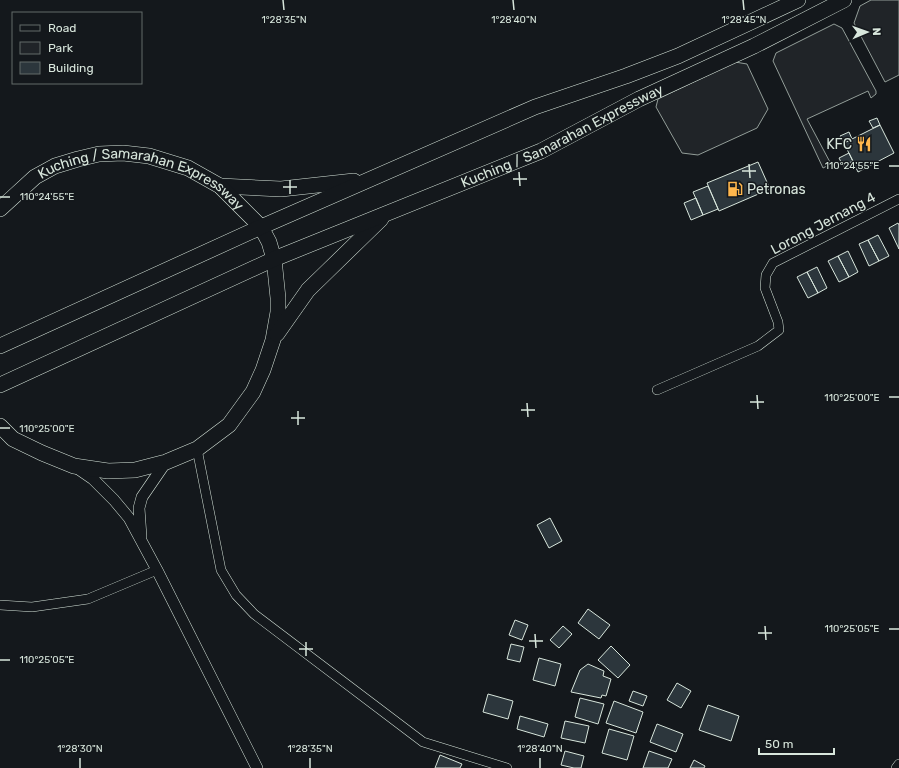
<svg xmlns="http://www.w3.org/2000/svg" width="899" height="768" viewBox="0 0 899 768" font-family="Rubik,sans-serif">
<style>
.green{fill:#202428;stroke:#939e99}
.building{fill:#2c363c;stroke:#d8e6dc}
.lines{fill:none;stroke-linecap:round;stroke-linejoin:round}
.minor-casing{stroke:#d8e6dc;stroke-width:10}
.tertiary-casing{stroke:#d8e6dc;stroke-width:12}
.trunk-casing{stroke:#d8e6dc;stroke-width:16}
.minor{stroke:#14181c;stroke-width:9}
.tertiary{stroke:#14181c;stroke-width:11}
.trunk{stroke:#14181c;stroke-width:15}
.ticks{fill:none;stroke:#d8e6dc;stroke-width:1.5}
.labels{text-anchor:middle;stroke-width:3;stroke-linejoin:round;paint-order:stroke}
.street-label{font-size:14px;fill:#d8e6dc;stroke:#14181c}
.poi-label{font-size:14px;fill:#d8e6dc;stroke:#14181c;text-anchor:end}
.ticks-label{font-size:10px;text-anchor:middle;fill:#d8e6dc;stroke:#14181c;stroke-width:3;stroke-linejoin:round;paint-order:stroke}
</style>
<rect width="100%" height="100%" fill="#14181c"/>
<path class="green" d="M871 0H899V75L885 82 854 23 860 6Z
M834 24 842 28 876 91V94L871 98 868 91 807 119 831 164 823 168 773 61 776 53Z
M735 62 747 64 768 109 757 128 698 155 682 153 656 107 658 99Z"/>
<path class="building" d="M877 118 880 125 873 128 869 121Z
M880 125 894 153 858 172 844 143Z
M849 132 852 139 844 143 840 136Z
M849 153 853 161 843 166 839 158Z
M758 162 770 189 719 211 707 183Z
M708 186 718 209 703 215 693 192Z
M696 198 703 215 691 220 684 203Z
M898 223 899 225V249L889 228Z
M878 235 889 256 879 261 868 240Z
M868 240 879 261 869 266 859 244Z
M848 251 858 272 849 277 838 256Z
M838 256 849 277 839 282 828 261Z
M817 267 827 288 818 293 807 272Z
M807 272 818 293 808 298 797 277Z
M550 518 562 541 549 548 537 525Z
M588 609 610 625 599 639 578 623Z
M515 620 528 625 522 640 509 635Z
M563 626 572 634 559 648 550 640Z
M511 644 524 647 520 662 507 659Z
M611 646 630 665 618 678 598 660Z
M539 658 561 664 555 686 533 680Z
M588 664 604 671 603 676 611 679 606 696 602 695 601 698 571 692 580 670Z
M677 683 691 691 681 708 667 700Z
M633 691 647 696 643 706 629 701Z
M488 694 513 701 508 719 483 712Z
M580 698 604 704 598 724 575 717Z
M614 701 643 712 636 733 606 723Z
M708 705 739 716 731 741 699 730Z
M520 716 548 724 544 737 517 729Z
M565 721 589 726 585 743 561 738Z
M657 724 683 734 676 752 650 742Z
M609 729 634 736 627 760 602 753Z
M565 751 584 756 581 768H574L561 765Z
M649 751 672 759 668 768H643Z
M440 755 462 764 460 768H435Z
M694 760 705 766 704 768H690Z"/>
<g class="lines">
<defs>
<path id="minor" d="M657 390 758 346 779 330 778 322 765 288 766 275 773 263 899 199
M197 449 221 570 236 595 254 614 423 742 507 768
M0 605 32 607 88 599 157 570
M896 768 899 764"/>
<path id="tertiary" d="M77 468 93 479 114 500 129 518 157 570 257 768
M141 537 139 508 142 497 166 462"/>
<g id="trunk">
<path d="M220 186 281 189 354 181"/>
<path id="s1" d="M0 209 35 177 55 166 78 159 99 154 123 153 149 156 188 168 220 186 261 227 269 242 274 259 278 298V312L273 340 263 370 253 392 229 425 197 449 166 462 135 470 108 471 74 466 42 453 13 439 0 426"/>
<path d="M277 334 308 290 381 219"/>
<path d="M0 346 261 227 535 107 626 76 678 56 798 0"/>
<path id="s2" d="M0 385 274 259 541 151 639 99 754 46 844 0"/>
</g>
</defs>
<use href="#minor" class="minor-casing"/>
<use href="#tertiary" class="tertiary-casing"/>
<use href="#trunk" class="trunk-casing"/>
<use href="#minor" class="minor"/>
<use href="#tertiary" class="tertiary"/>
<use href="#trunk" class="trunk"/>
</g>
<path class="ticks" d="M283 0 284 10M513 0 514 10M743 0 744 10M749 164 750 178M889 166H899M742 171H756M519 172 520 186M513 179H527M290 180V194M283 187H297M0 197H10M757 395 758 409M889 397H899M750 402H764M527 403 528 417M521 410H535M298 411V425M291 418H305M0 428H10M765 626 766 640M889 629H899M758 633H772M535 634 536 648M529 641H543M306 642V656M299 649H313M0 660H10M80 758V768M310 758V768M540 758V768"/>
<defs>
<symbol id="restaurant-bare" viewBox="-9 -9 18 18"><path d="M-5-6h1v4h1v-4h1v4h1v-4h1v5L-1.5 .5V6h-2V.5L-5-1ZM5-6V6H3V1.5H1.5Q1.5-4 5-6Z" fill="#ffb74d" stroke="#14181c" stroke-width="2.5" paint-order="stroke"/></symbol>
<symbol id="fuel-bare" viewBox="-9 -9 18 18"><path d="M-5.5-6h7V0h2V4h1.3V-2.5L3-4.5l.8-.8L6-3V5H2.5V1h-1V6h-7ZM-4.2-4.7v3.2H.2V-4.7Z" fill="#ffb74d" stroke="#14181c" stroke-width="2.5" paint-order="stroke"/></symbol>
</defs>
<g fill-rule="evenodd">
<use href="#restaurant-bare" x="853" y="133" width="22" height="22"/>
<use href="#fuel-bare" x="724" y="178" width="22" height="22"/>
</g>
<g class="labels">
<g class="street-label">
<text dy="5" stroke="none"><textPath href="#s2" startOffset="615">Kuching / Samarahan Expressway</textPath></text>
<text dy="5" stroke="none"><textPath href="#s1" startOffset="163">Kuching / Samarahan Expressway</textPath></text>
<text transform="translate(823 223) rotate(-28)" y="5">Lorong Jernang 4</text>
</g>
<g class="poi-label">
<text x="852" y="149">KFC</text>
<text x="747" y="194" text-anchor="start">Petronas</text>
</g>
</g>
<g class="ticks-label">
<text x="284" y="23">1°28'35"N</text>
<text x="514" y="23">1°28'40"N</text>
<text x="744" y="23">1°28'45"N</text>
<text x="852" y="169">110°24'55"E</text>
<text x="47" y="200">110°24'55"E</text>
<text x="852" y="401">110°25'00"E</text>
<text x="47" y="432">110°25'00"E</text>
<text x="852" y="632">110°25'05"E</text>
<text x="47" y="663">110°25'05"E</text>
<text x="80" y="752">1°28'30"N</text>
<text x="310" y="752">1°28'35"N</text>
<text x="540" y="752">1°28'40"N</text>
</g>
<rect x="12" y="12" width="130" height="72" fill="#14181c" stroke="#626a69"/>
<rect x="20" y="25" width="20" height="6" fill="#14181c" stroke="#626a69"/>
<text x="48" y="32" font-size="12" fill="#d8e6dc">Road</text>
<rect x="20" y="42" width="20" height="12" fill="#202428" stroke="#626a69"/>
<text x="48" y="52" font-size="12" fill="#d8e6dc">Park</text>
<rect x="20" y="62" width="20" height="12" fill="#2c363c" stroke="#626a69"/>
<text x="48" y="72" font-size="12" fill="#d8e6dc">Building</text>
<g transform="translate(867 32) rotate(88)" stroke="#14181c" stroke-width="3" paint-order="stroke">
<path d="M0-3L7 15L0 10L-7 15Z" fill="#d8e6dc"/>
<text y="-6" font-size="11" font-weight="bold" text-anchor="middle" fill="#d8e6dc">N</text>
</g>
<path d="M759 748v6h75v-6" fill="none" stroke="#d8e6dc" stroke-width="2"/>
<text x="765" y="748" font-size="12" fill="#d8e6dc" stroke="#14181c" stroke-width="3" paint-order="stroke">50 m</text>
</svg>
